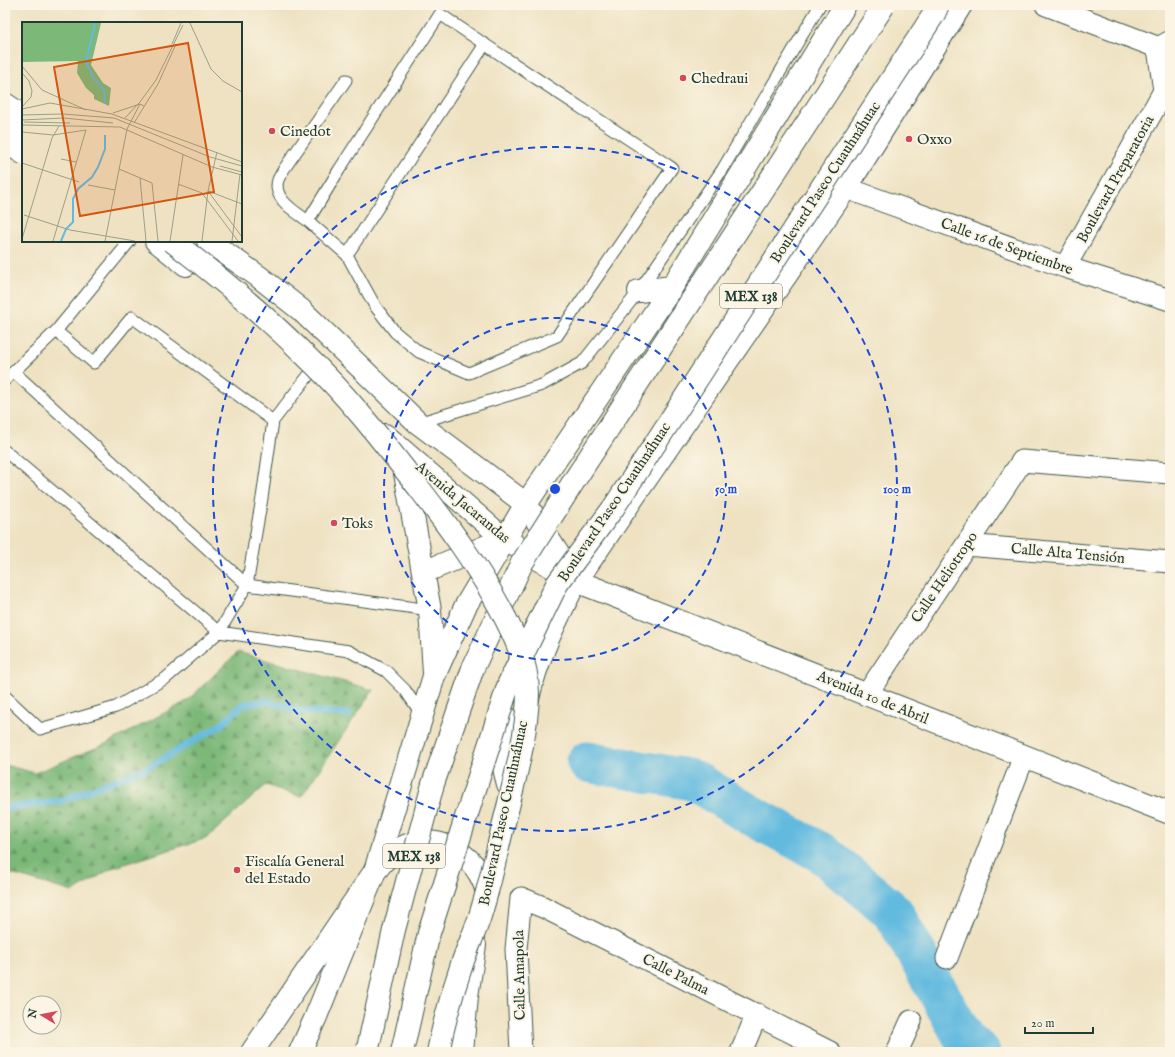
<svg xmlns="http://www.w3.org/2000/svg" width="1175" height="1057" viewBox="0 0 1175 1057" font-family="'IM FELL English',serif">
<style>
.forest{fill:url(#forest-firs);stroke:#4e7a56}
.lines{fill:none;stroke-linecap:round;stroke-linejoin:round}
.stream{stroke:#62badf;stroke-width:7}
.river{stroke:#62badf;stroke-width:41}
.lane-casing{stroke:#3e5649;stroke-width:13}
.street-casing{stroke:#3e5649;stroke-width:23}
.secondary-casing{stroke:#3e5649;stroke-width:24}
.primary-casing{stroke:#3e5649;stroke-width:24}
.highway-casing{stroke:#3e5649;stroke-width:24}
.lane{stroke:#fff;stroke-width:11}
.street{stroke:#fff;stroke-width:21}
.secondary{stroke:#fff;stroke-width:22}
.primary{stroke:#fff;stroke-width:22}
.highway{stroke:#fff;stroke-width:22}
.primary-bridge-casing{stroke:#3e5649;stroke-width:24;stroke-linecap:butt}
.primary-bridge{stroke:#fff;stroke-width:22}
.ring{fill:none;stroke:#1d4ed8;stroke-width:2;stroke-dasharray:7 5}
.poi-dot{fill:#d1495b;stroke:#fcf5e5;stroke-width:1.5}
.labels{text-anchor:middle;stroke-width:4;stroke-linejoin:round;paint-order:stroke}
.shield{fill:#fcf5e5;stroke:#617469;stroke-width:1}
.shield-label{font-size:14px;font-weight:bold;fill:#1f3d34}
.poi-label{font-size:15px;fill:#1f3d34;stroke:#fcf5e5;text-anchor:start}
.street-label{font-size:15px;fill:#1f3d34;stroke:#fcf5e5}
.inset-river{fill:none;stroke:#62badf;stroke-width:2}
.inset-road{fill:none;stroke:#9ba089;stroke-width:1}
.view{fill:#d45610;fill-opacity:0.15;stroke:#d45610;stroke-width:2}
.inset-edge{fill:none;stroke:#1f3d34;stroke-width:2}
.centre{fill:#1d4ed8;stroke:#fcf5e5;stroke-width:2}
.ring-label{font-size:12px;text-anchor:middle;font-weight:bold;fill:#1d4ed8;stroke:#fcf5e5;stroke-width:4;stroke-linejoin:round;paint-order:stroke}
</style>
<defs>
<pattern id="forest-firs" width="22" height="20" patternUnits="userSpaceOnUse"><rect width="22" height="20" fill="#7cb878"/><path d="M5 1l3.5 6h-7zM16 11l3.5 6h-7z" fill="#659763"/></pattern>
</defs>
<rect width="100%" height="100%" fill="#fcf5e5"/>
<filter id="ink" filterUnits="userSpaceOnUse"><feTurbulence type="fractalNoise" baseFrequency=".025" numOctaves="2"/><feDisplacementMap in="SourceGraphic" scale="8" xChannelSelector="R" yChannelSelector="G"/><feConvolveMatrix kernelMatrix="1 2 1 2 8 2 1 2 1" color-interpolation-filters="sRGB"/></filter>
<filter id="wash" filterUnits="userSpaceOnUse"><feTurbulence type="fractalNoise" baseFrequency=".012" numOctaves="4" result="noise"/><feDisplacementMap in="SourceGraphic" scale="16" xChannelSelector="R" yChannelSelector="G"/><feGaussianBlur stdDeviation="0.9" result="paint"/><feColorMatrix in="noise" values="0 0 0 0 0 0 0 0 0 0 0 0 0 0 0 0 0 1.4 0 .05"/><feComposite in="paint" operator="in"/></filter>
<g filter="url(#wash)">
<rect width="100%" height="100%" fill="#eee2c2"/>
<path class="forest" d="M238 652 373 690 301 797 266 785 207 838 112 868 73 892 5 872V765L35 773 108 743 187 701Z"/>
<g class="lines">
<path class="stream" d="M5 808 61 801 147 768 221 725 242 705 266 701 299 711 349 714"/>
<path class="river" d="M587 762 693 780 747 813 822 853 893 912 965 1040 980 1052"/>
</g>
</g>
<g filter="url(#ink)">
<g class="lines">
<defs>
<path id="lane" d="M440 14C516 66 594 116 672 168L557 336 469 373 419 352 395 332 375 306 347 255 308 221 339 170Z
M308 221C296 212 272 199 278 180 279 177 282 173 284 169L346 80
M347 255 485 44
M56 331 94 363 132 317 273 421
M14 372 247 585 430 610
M5 380 56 331 130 241
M418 423 542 385 582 363 639 291 722 170 820 5
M5 451 219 632 349 651 386 671 405 690 422 715
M5 696 40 729 116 707 166 678 219 632 247 585 262 498 273 421 312 371"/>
<path id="street" d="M1046 5 1170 52
M1164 91 1158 48 1169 42
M846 188 1065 267 1170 300
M1065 267 1164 91 1170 87
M966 545 1170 562
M867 694 1022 461 1170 473
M947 958 1024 756
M521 1052 516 949 521 898 543 907 830 1052
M741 1052 757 1014
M897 1052 911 1021"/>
<path id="secondary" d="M5 104 23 116
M5 141 23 153
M156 241 186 265
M208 241 258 276 301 310 418 423 526 504 573 577
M639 291 672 287
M385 435 504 539 576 581 1170 813
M403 462 430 610 434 673
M424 572 504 539
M528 699C537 657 557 619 576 581L846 188 961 5
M505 716C498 742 501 759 508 784
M377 869C409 823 473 839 487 892
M300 1052 315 1019 375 871 434 676 465 607 526 504 672 287 845 5
M462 1052 467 996 475 945"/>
<path id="primary" d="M5 121 23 132
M473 668 522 563"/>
<path id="highway" d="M252 1052 375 871"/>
</defs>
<use href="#lane" class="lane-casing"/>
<use href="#street" class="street-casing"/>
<use href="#secondary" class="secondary-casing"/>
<use href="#primary" class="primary-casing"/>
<use href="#highway" class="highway-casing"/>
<use href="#lane" class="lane"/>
<use href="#street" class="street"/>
<use href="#secondary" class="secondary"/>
<use href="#primary" class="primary"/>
<use href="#highway" class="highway"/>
<defs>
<path id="primary-bridge" d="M172 241C219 277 265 315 307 357 349 397 384 443 419 488 449 527 477 565 500 608 514 634 528 663 528 694 527 732 517 770 508 807 498 844 491 883 479 919 474 934 467 949 462 964 452 993 444 1022 438 1052
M522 563 574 481 884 5
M368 1048 394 930 433 784 473 668
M402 1052 429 933 509 683 557 584 614 507 934 14 938 5"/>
</defs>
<use href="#primary-bridge" class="primary-bridge-casing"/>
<use href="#primary-bridge" class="primary-bridge"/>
</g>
</g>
<g class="ring">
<circle cx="555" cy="489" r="171"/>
<circle cx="555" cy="489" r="342"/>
</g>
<g class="poi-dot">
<circle cx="683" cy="78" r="4"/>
<circle cx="272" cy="131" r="4"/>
<circle cx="909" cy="139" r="4"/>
<circle cx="334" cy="523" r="4"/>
<circle cx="237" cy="870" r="4"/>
</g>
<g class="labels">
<g class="shield">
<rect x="720" y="284" width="62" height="24" rx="3"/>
<rect x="383" y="844" width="62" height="24" rx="3"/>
</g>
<g class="shield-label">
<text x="751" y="301">MEX 138</text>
<text x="414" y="861">MEX 138</text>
</g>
<g class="poi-label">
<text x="691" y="83">Chedraui</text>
<text x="280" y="136">Cinedot</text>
<text x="917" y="144">Oxxo</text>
<text x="342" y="528">Toks</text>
<text x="245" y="866">Fiscalía General<tspan x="245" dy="17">del Estado</tspan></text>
</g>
<g class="street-label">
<text transform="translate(1115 179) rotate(-61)" y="5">Boulevard Preparatoria</text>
<text transform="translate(825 182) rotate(-57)" y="5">Boulevard Paseo Cuauhnáhuac</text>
<text transform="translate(1007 246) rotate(20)" y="5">Calle 16 de Septiembre</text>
<text transform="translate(463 502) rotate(40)" y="5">Avenida Jacarandas</text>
<text transform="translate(614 502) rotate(-56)" y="5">Boulevard Paseo Cuauhnáhuac</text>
<text transform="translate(1068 553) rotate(5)" y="5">Calle Alta Tensión</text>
<text transform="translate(944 577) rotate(-56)" y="5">Calle Heliotropo</text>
<text transform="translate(873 697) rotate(22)" y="5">Avenida 10 de Abril</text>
<text transform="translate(503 813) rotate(-78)" y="5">Boulevard Paseo Cuauhnáhuac</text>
<text transform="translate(676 974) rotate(27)" y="5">Calle Palma</text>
<text transform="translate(519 975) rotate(-91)" y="5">Calle Amapola</text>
</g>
</g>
<g transform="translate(22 22)">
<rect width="220" height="220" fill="#eee2c2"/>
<path d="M0 1H79L69 43 81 61 89 66 87 84 72 77V73L64 66 55 51 56 39 0 40Z" fill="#7cb878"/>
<path class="inset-river" d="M73 1 64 40 72 57 82 68 83 82M39 219 44 207 51 200V177L56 167 70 155 76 145 83 127V113"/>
<path class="inset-road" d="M168 1 189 47 201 59 220 70M150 22 159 1M0 44 20 68 64 88M0 51 7 59 10 69 9 75 0 85M0 87 28 81 90 92 220 140M91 91 118 82 122 84M0 93 41 92 92 96 188 135 220 144M102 97 118 80 134 58 161 3M0 98 42 96 91 101M2 100 48 101M112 101 136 62 154 22M0 103 98 105 190 145 220 153M0 110 31 113 64 108 31 219M39 137 54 140M0 141 57 160M198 144 220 150M97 147 130 161 136 219M118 156 124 219M156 162 180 171 216 219M66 163 93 168M186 169 220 215M186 169 220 182M2 193 48 208 113 219M0 217 30 116 37 104M83 219 105 107 118 82M148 219 161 133M180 219 186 169 195 130M210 219 218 152"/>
<path class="view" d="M166 21 192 170 58 194 32 45Z"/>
<rect width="220" height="220" class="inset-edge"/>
</g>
<circle cx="555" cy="489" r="6" class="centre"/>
<g class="ring-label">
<text x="726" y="493">50 m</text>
<text x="897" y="493">100 m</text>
</g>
<rect width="1175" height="1057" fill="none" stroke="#fcf5e5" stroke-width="20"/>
<g transform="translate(42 1015) rotate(280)"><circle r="19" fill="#fcf5e5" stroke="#a4ab9e"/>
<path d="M0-3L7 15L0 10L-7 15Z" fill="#d1495b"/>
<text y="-6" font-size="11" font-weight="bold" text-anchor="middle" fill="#1f3d34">N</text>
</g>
<path d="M1025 1027v6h68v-6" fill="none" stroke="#1f3d34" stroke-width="2"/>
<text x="1031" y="1027" font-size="12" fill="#1f3d34" stroke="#fcf5e5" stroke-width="3" paint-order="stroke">20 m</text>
</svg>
